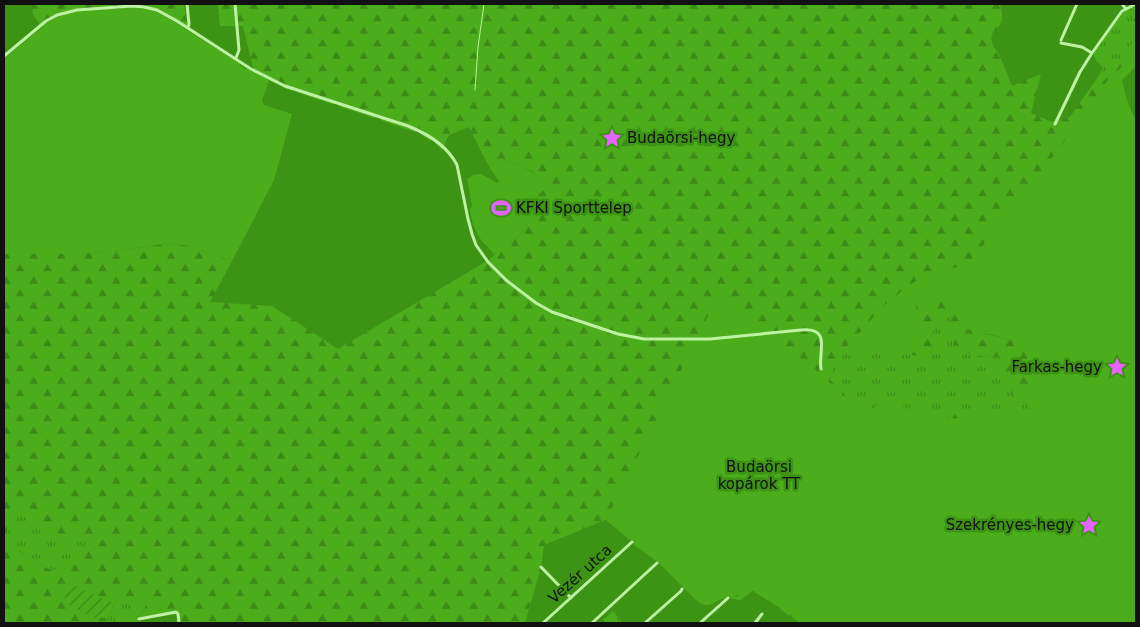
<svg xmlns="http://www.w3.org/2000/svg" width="1140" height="627" viewBox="0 0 1140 627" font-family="'DejaVu Sans',sans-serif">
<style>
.grass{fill:url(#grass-tufts)}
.forest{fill:url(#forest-firs);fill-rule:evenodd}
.park{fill:#4bad1c}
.garden{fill:url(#garden-furrows)}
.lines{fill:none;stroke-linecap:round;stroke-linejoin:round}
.stream{stroke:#b5f494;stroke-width:1}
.minor{stroke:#bcf2a2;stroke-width:3}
.labels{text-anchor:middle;stroke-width:5;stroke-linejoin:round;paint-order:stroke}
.poi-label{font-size:15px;fill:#111;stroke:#3c9314;text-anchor:start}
.park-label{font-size:15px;fill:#111;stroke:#3c9314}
.street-label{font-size:15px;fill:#111;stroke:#3c9314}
</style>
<defs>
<pattern id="grass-tufts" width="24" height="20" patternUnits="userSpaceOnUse" patternTransform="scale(1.25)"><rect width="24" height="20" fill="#4bad1c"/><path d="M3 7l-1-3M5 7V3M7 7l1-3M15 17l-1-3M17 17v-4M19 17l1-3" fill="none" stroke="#3d8b17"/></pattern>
<pattern id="forest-firs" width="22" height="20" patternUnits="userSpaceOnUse" patternTransform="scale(1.25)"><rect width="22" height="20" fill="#4bad1c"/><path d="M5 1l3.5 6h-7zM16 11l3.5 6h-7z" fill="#3d8b17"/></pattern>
<pattern id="garden-furrows" width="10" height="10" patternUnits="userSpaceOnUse" patternTransform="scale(1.25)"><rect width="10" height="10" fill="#4bad1c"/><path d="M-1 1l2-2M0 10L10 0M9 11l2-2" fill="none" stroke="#3d8b17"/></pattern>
</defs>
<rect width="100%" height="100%" fill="#3c9314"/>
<path class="grass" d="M1135 7H1136V38L1104 82 1098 77 1103 67 1096 61 1093 53 1122 14 1125 10Z
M950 307 951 321 956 331 979 357H999L1012 384 1013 401 1028 403 1029 411 927 423 891 401 884 400 880 402 876 406V410L870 415 858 419 830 381 835 362 851 348 858 344 924 357 929 355 933 349 930 337 938 322 946 309Z
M12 494 63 537 83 534 95 548 86 553 67 568 50 570 29 559 19 550 5 544Z
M119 596 127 598 132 602 142 601 146 604 145 608 133 623H105Z
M613 611 622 622 621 623H607L603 620Z"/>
<path class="forest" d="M32 4H184L188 30C172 21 157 9 138 9L77 12 58 16 42 27 33 15Z
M218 4H1000C1005 22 1001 23 991 37L993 46 999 54 1012 86 1041 74 1031 113 1052 122 1070 117 1098 77 1104 81 1136 38V65L1119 81 1136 623H801L789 616 759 592 753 590 741 600H738L725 596C715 602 709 609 698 602L659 563 633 544 634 539 610 518 544 545 541 567 525 623H178L177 614 140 619 136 623H133L145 609 146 604 141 601C131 605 129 598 119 596L105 623H4V254H74L110 252 145 247 170 243 189 246 232 261 210 302 272 306 338 349 487 261 524 231 536 197 546 188 532 171 501 158 489 167 469 127 449 135 442 150 438 146 420 134 383 121 284 88 254 72 243 26H220ZM950 308 951 321 956 331 953 335 954 344C969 356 980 357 999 357L1012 384 1013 401 1028 403 1029 411 974 418 968 409H962L945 421 927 423 907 413 901 403 897 400C886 402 885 397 876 406V410L870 415 864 416 845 401 844 393 830 380 835 362 851 348 877 349 924 357 929 355 933 349 930 337 938 322 946 309ZM1041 312 1024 342 985 334 993 329ZM12 495 63 537 69 539 83 534 95 548 86 553 67 568 50 570 29 559 17 549 5 544Z"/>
<path class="park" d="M128 9H145L160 13 239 63 241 66 245 69 246 68 269 80 262 101 264 105 292 114 274 180 232 261 189 246 170 243 110 252 74 254H4V59L47 23 58 16 77 12Z
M1136 49V66L1122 80C1125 93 1129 108 1136 120V623H804L753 591 723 599 702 604 657 561 644 552 606 520 719 294 816 370 865 417 884 399 938 421 995 412 1031 409 1026 343 967 329 938 295 915 300 923 350 845 354 843 350 851 343 881 308 906 288 928 272 982 263 980 255 989 231 1001 213 1020 199 1030 187 1044 167 1058 151 1067 137 1085 122 1089 116V112L1108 79 1113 77Z
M500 158C519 166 535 169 547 187L536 197 524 231 495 255 481 240 473 225 470 210 472 205 467 179 473 175 481 174 497 183 499 181 489 167Z"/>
<path class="garden" d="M70 584 112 602 104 618H95L63 602Z"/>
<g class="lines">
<path class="stream" d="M475 90 478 47 484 4"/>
<path class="minor" d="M187 4 189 24 188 28
M235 4 239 50 236 58
M1122 4 1126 9
M1061 40 1077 4
M1061 43 1082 47 1092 53
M4 56 46 21 57 15 77 10 132 6 144 7 157 10 177 21 251 69 285 86 408 126C428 134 447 145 457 165L468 219 472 234 476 245 488 262 506 280 536 303 552 312 618 334 644 339H710L801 330C832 327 818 351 821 369
M1055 124 1080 72 1092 53 1122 11 1136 4
M541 567 571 598
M139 619 176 612 178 614 179 623
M543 623 632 542
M592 623 657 563
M645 623 681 591 682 589
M700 623 728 598
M755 623 762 614"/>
</g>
<defs>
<symbol id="sight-bare" viewBox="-9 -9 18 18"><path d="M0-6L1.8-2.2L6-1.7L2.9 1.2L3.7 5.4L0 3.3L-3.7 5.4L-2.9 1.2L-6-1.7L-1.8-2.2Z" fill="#e563ff" stroke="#3c9314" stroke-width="2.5" paint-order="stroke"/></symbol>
<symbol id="stadium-bare" viewBox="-9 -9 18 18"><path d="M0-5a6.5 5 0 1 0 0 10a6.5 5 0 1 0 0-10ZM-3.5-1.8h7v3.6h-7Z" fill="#e563ff" stroke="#3c9314" stroke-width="2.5" paint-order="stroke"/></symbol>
</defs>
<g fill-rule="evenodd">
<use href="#sight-bare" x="598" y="124" width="28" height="28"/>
<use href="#stadium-bare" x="487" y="194" width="28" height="28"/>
<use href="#sight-bare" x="1103" y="353" width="28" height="28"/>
<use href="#sight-bare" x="1075" y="511" width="28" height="28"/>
</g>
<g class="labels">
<g class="poi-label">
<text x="627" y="143">Budaörsi-hegy</text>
<text x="516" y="213">KFKI Sporttelep</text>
<text x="1102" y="372" text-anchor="end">Farkas-hegy</text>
<text x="1074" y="530" text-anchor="end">Szekrényes-hegy</text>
</g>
<g class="park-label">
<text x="759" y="472">Budaörsi<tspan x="759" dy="17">kopárok TT</tspan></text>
</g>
<g class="street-label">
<text transform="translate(580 574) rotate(-42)" y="5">Vezér utca</text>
</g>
</g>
<rect width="1140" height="627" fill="none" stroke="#111111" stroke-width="10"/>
</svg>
